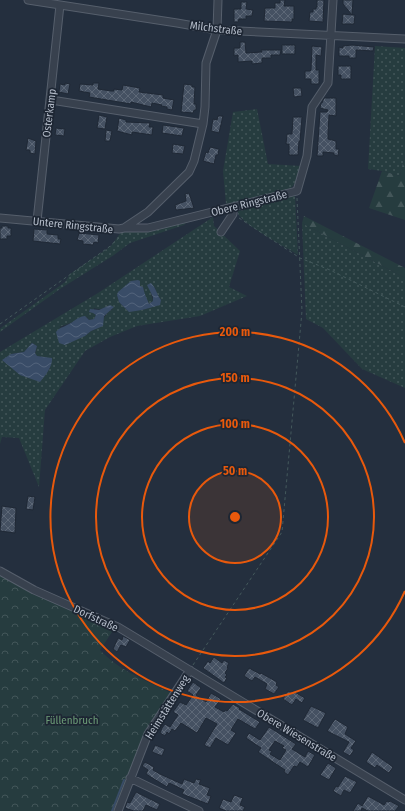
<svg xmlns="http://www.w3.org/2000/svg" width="405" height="811" viewBox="0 0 405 811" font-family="'Fira Sans Condensed',sans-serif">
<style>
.grass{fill:url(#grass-dots);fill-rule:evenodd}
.forest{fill:url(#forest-firs)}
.park{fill:url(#park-crowns)}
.water{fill:url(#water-waves)}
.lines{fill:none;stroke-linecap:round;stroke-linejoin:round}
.stream{stroke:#394c67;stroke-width:2}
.building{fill:url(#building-cross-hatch);stroke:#1f2835;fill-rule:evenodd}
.minor-casing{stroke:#565f6c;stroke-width:9}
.path{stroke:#44595c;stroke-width:1;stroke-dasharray:3 3;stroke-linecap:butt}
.minor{stroke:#38414e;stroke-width:7}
.ring{fill:none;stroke:#e8590c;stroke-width:2}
.labels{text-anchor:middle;stroke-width:3.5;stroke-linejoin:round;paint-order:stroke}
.street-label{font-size:11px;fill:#b4bcc9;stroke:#1d2633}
.park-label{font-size:11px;fill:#6b9a76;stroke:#1d2633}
.centre{fill:#e8590c;stroke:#1d2633;stroke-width:2}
.ring-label{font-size:12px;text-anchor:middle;font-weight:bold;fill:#e8590c;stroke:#1d2633;stroke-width:3.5;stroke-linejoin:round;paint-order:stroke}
</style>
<defs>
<pattern id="grass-dots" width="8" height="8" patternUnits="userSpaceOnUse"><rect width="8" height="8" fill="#263c3f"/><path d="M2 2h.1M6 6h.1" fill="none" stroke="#435659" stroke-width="1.8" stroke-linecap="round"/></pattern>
<pattern id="forest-firs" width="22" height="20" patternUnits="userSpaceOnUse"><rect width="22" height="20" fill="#263c3f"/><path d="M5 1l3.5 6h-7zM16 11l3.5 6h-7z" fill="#435659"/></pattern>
<pattern id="park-crowns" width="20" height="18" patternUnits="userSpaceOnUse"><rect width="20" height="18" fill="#263c3f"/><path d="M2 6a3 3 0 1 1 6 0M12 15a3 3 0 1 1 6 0" fill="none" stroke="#435659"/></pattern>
<pattern id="water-waves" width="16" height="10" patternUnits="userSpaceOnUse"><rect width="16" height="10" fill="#394c67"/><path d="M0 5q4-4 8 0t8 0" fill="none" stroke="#53647b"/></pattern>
<pattern id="building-cross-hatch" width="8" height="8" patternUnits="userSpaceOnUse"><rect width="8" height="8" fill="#455162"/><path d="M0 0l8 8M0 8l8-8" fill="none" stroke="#5d6877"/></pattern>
</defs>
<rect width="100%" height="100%" fill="#242f3e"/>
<path class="grass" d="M375 46 405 48V154L400 176 382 171 368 169Z
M257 109 268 164 301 166C299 177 297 183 288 191L226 204 223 171 233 112Z
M295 195 298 255C284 246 247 227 238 214V211Z
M213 217 214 226 240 251 229 287 247 296 200 316 137 326 110 337 85 351 45 410 39 487 19 438 2 437 0 444V352L98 293ZM140 282V286L143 287 144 294 149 304 153 301 151 293 155 287 156 292 161 300C150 310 140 311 127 310L119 302 117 294 121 290ZM108 306 113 309 108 312 96 329 91 331 85 336 59 327 87 317 89 320 94 319 96 315 93 312 94 308C100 310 103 309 108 306ZM32 343 37 346 35 354 37 356 43 357 50 368 48 371 11 354 24 352Z
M186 223 184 225 130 243 114 255 60 289 0 332V329L2 327 65 282 70 274 110 247 122 231Z
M302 223 405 278V388L362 369 323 328 306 319Z"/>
<path class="forest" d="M405 154V220L369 208 382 171 400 176Z
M304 216 405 268V278L302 223Z"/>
<path class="park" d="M0 575 33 594 108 627 112 632 100 650C118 670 147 681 171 693L145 733 114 811H0Z"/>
<path class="water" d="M138 280 140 281V286L143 287C144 293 147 299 149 304L153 301V297L147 285 151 283C156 288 157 295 161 300L160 305 142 310 129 312 119 302 117 295 118 292 131 281Z
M110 305 114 307 104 316 103 326 91 331 85 336 65 345 59 343 56 332C60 327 62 328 67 325 75 322 76 317 85 316L89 320 94 319 96 315 93 313 89 312 90 309 99 310Z
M32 343 37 346 35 353 37 356 52 358C53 366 45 376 40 382L20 375 2 360 11 354 24 352Z"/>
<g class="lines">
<path class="stream" d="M112 811 124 780"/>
</g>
<path class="building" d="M280 0H285L284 6H294V19H292V22L264 21 265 8H275V3H280Z
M317 0H324L323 22 309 21 310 12H313V9H316V7H317Z
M343 0H353L352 15H355L354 24H342L343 14 352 15 343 4Z
M241 2H247L246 9 253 10 252 16H246V19H239L238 22H234V9H241Z
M240 42H245L246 53 262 52 261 50H281L280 55H271V58H262V63L252 64V61L238 62V55L234 56V48H240Z
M282 45H295V54H282Z
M352 45 374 47 373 51 356 50V58H349V56H339V47L343 48V46Z
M312 46 322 47 321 56 316 55V70H319V84H311V79H305V71H310L311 70Z
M338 66H351V79H341V75H338Z
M65 83 70 84 68 94 59 92 60 84 65 85Z
M93 83H99L98 89 111 91H114V89L122 90 123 85 140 88 139 92 163 95V98L174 100 172 110 167 109V107L161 106 162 105 152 103 151 107 131 102V104L89 97 90 93 79 91 80 84 93 85Z
M184 84 192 85V87H195L194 104H196V110H194L193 113 181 112Z
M293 88H301L302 96 294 97Z
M324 98H336V116L329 115 328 134V139L336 141V149H339L338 156 334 155V153L323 152V156H317L320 112H327L328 110 320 108 321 103H322Z
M99 115 107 117 105 129 97 128Z
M218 116H223L219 133 211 131 213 119 217 120Z
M293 117H302L300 141H299L298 155H289V144H286L287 134H292Z
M119 118 126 120V122L150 123 149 127H153L152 135 132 132V135L117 131Z
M163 125 184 128 182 136 162 133Z
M56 128 65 129 64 136 55 135Z
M106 130 112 131 110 141H105Z
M28 138 36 141 35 154 30 153V150H26Z
M173 144 185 146 183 154 172 153Z
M210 147 219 149 218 155H216L214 164 203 161 206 152 208 153Z
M189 193 194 208 176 210 175 205 186 201 185 194Z
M2 226H8V228H11V236H7V239H0V228H2Z
M34 229 47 230V234L58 235V239H61L60 244 33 241Z
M79 233 99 235 98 243 94 242 93 245 83 244V241L77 240Z
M28 496 35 497 33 510 26 509Z
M2 506 16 508 15 533 0 531Z
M123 636 130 640 126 647 121 645 117 652 113 649 118 638 122 640Z
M214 657 222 663 224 660 229 663 227 667 228 668 225 673 227 675 225 677 227 678 224 683 203 668 208 661 210 663Z
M249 668 260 674 261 673 277 682 276 685 279 687 274 694 265 689 267 684 255 677 252 681 244 676Z
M193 682 201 688 196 695 206 702 211 693 221 699 215 707 224 712 225 710 227 711 233 704 240 708 239 709 260 722 255 729 238 719 231 730 236 733 228 745 216 738 210 748 204 745 217 724 206 718 197 733 181 723 175 731 172 729 169 734 167 732 165 736 160 733 162 728 165 724 170 727 178 715 173 712 180 702 186 705 193 695 187 691Z
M288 691 292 693 293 691 305 698 302 703 296 699 292 705 283 699Z
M311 706 326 713 318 728 303 720Z
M335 719 348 727 345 734 356 741 351 748 354 750 350 756 343 752 349 742 327 731Z
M269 727 296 744 292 749 305 757 308 751 315 755 308 767 300 762 297 767 294 766 288 775 284 772 285 770 258 752 261 748 246 738 249 733 260 740ZM275 741 284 746 282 748 286 750 280 760 270 754 272 751 269 750Z
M155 745 165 749 162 756 152 752Z
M372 752 393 767 389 773 377 765 375 768 366 762Z
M145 762 154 767 153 770 160 774 182 784 184 779 194 783 196 779 201 780 199 784 210 788 207 795 211 796 208 804 182 794 184 790 169 783 167 787 146 774 148 770 142 766Z
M328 763 336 768 329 780 320 775Z
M345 776 357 782 350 793 344 790 341 796 333 791 336 786 338 787Z
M136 792 160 804 157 810 146 805 143 811H134L125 808 127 802 130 803Z
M234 795 243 798 240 805 245 807 243 811H226L219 808 223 799 231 802Z
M368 796 384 805 387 801 389 802 390 801 399 806 395 811H368L362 808 361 811H353L358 803 362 806Z"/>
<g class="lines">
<defs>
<path id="minor" d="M28 0 177 23 217 30 405 39
M51 100 203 124
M0 218 119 229 124 228 148 212 189 172 194 161 203 124 205 107 206 63 217 30 218 0
M37 221 60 5
M124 228H148L297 191 307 156 312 107 328 83 333 0
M221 232 233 214V207
M0 571 34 590 118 627 405 800
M130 778 199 811
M118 811 148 734 190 670"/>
</defs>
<use href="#minor" class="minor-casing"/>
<path class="path" d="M239 218 300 258 330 270 405 307
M0 324 109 247 121 236
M193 665 282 532 302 311 297 198"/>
<use href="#minor" class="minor"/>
</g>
<circle cx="235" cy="517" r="46" fill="#e8590c" fill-opacity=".12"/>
<g class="ring">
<circle cx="235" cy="517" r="46"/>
<circle cx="235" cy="517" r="93"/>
<circle cx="235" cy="517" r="139"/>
<path d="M405 591A185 185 0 1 1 405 443"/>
</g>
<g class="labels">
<g class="street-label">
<text transform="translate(216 28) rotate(7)" y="4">Milchstraße</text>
<text transform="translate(49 113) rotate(-83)" y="4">Osterkamp</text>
<text transform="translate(249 203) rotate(-14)" y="4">Obere Ringstraße</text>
<text transform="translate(73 225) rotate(6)" y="4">Untere Ringstraße</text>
<text transform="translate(96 618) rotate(25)" y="4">Dorfstraße</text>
<text transform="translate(167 707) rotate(-58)" y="4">Heimstättenweg</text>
<text transform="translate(297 735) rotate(31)" y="4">Obere Wiesenstraße</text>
</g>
<g class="park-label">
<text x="72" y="724">Füllenbruch</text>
</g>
</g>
<circle cx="235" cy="517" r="6" class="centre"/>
<g class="ring-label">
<text x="235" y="336">200 m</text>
<text x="235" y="382">150 m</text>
<text x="235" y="428">100 m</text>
<text x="235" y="475">50 m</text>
</g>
</svg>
